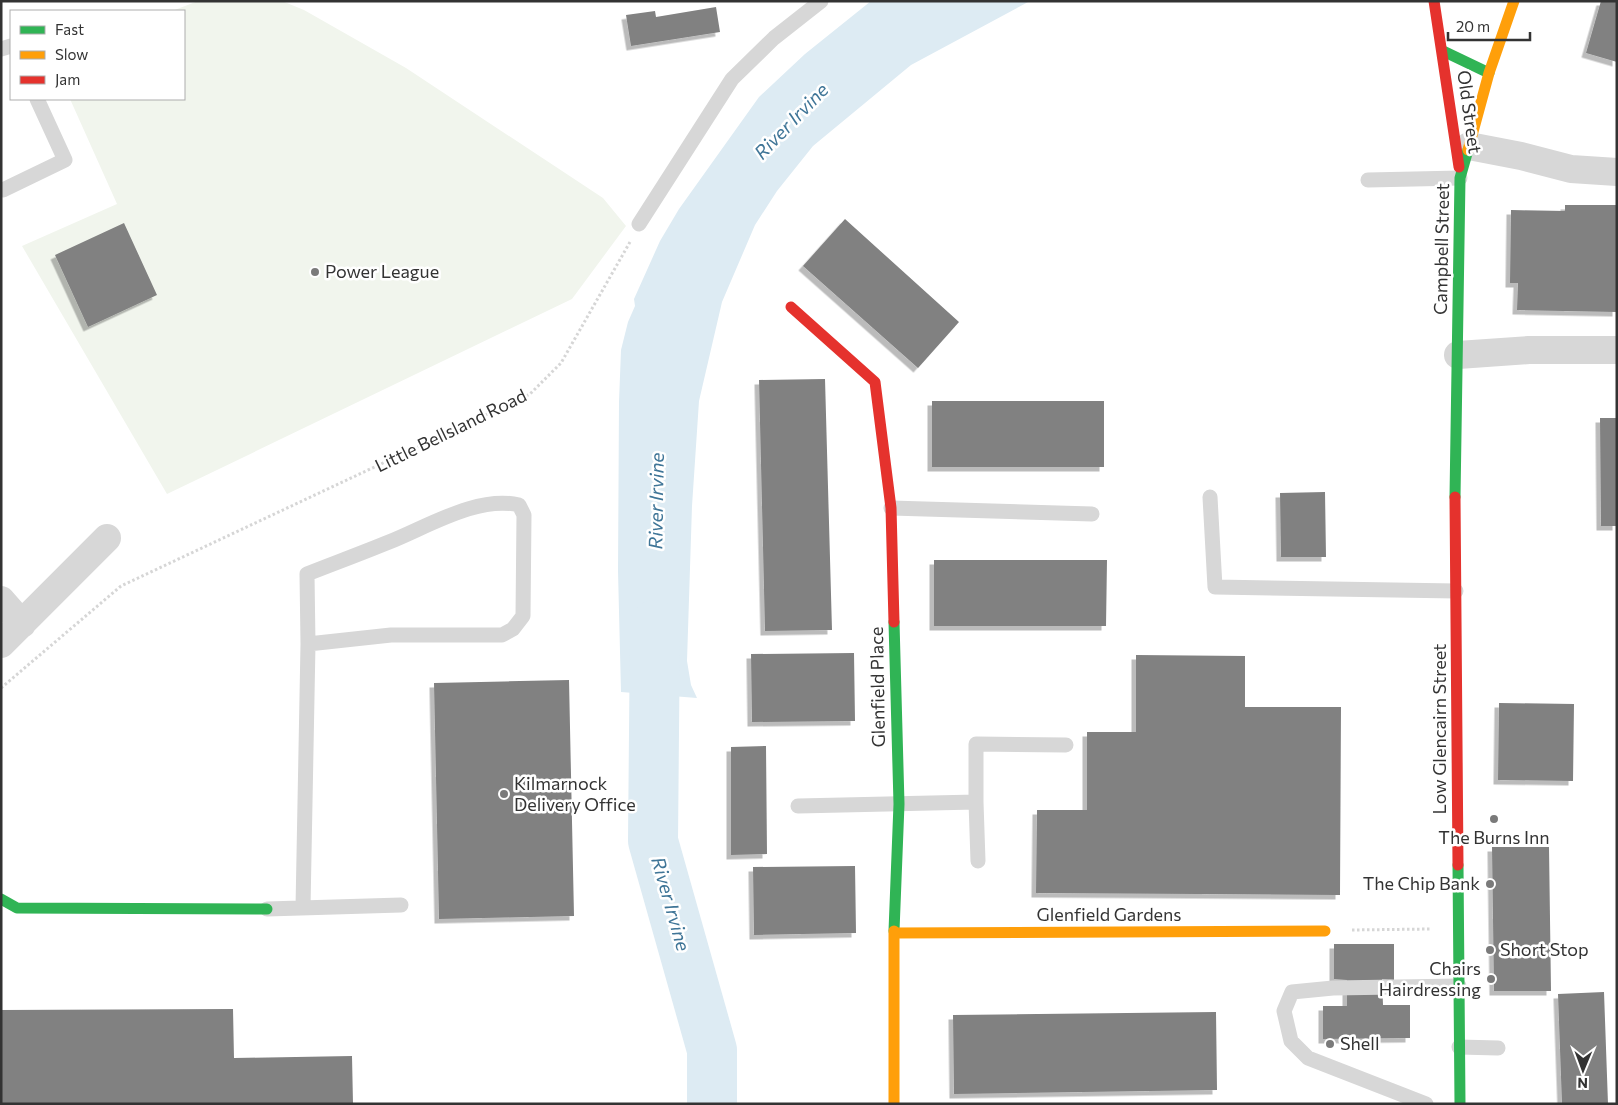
<svg xmlns="http://www.w3.org/2000/svg" width="1618" height="1105" viewBox="0 0 1618 1105" font-family="Commissioner,sans-serif">
<style>
.green{fill:#f1f5ed}
.water{fill:#ddebf3}
.lines{fill:none;stroke-linecap:round;stroke-linejoin:round}
.river{stroke:#ddebf3;stroke-width:50}
.building{fill:#818181;filter:url(#shadow)}
.path{stroke:#d6d6d6;stroke-width:3;stroke-dasharray:2.5 2.5;stroke-linecap:butt}
.lane{stroke:#d7d7d7;stroke-width:15}
.street{stroke:#d7d7d7;stroke-width:28}
.fast{stroke:#30b455;stroke-width:11}
.slow{stroke:#ff9f0a;stroke-width:11}
.jam{stroke:#e5322d;stroke-width:11}
.poi-dot{fill:#7a7a7a;stroke:#fff;stroke-width:2}
.labels{text-anchor:middle;stroke-width:5;stroke-linejoin:round;paint-order:stroke}
.street-label{font-size:18px;fill:#333;stroke:#fff}
.poi-label{font-size:18px;fill:#333;stroke:#fff;text-anchor:start}
.water-label{font-size:19px;font-style:italic;fill:#3f7597;stroke:#fff}
</style>
<defs>
<filter id="shadow"><feDropShadow dx="-4.5" dy="4.5" stdDeviation="0" flood-color="#0004"/></filter>
</defs>
<rect width="100%" height="100%" fill="#fff"/>
<path class="green" d="M198 1H282L304 10 406 68 603 198 626 226 572 299 167 494 22 246 117 204 70 99H184V11H172Z"/>
<path class="water" d="M871 1H1030L911 65 813 146 777 191 755 225 722 302 699 401 692 506 687 661 691 685 697 698 621 692 618 571 619 402 621 350 628 322 635 306 634 299 660 241 679 209 759 97 805 54Z"/>
<g class="lines">
<path class="river" d="M655 625 653 841 712 1050V1104"/>
</g>
<path class="building" d="M1601 1H1617V62L1586 53Z
M716 7 720 32 631 46 626 15 655 11 656 17Z
M1565 205H1617V312L1517 310 1518 283H1510L1511 210 1565 211Z
M845 219 959 322 918 368 803 266Z
M124 223 157 295 88 327 55 255Z
M825 379 832 630 765 631 759 380Z
M932 401H1104V467H932Z
M1600 418H1617V526H1601Z
M1325 492 1326 557H1281L1280 493Z
M934 560H1107L1106 626H934Z
M854 653 855 721 752 722 751 654Z
M1136 655 1245 656V707H1341L1340 895 1036 893 1037 810H1087V732H1136Z
M569 680 574 916 439 919 434 683Z
M1499 703 1574 704 1573 781 1498 780Z
M766 746 767 854 731 855V747Z
M1492 847H1549L1551 991H1494Z
M855 866 856 933 754 935 753 867Z
M1334 944H1394V980L1382 979 1383 1005H1410V1038L1323 1039V1006H1347V980L1334 979Z
M1604 992 1608 1104H1562L1558 994Z
M233 1009 234 1058 352 1056 353 1104H1V1010Z
M1216 1012 1217 1090 954 1094 953 1015Z"/>
<g class="lines">
<path class="path" d="M1 688 121 586 530 394 561 363 630 242
M1352 930 1430 929"/>
<path class="lane" d="M1 49 11 46
M1368 180 1460 178
M3 190 65 160 37 99
M639 224 732 79 774 38 821 1
M1210 497 1215 587 1456 591
M891 508 1092 514
M976 802 978 861
M798 806 976 802V744L1066 745
M303 908 308 644 307 574C335 563 362 553 389 542 427 527 478 495 519 505L524 515 523 616 513 629 502 635H391L308 644
M267 909 401 905
M1459 1047 1498 1048
M1426 1104 1308 1058 1291 1041 1284 1011 1292 992 1333 988 1459 986"/>
<path class="street" d="M1469 146 1521 156 1571 169 1617 172
M1458 355 1529 350H1617
M1 600 22 624
M1 644 107 538"/>
<path class="fast" d="M1443 51 1489 73
M1455 497 1460 178 1468 150
M1458 865 1460 1104
M1 899 17 908 267 909
M894 931 899 804 894 622"/>
<path class="slow" d="M1468 150 1489 73 1514 1
M894 933 1325 931
M894 1104V931"/>
<path class="jam" d="M1434 1 1459 167
M791 307 875 382 891 508 894 622
M1455 497 1458 865"/>
</g>
<g class="poi-dot">
<circle cx="315" cy="272" r="5"/>
<circle cx="504" cy="794" r="5"/>
<circle cx="1494" cy="819" r="5"/>
<circle cx="1490" cy="884" r="5"/>
<circle cx="1490" cy="950" r="5"/>
<circle cx="1491" cy="979" r="5"/>
<circle cx="1330" cy="1044" r="5"/>
</g>
<g class="labels">
<g class="street-label">
<text transform="translate(1469 112) rotate(82)" y="6">Old Street</text>
<text transform="translate(1442 249) rotate(-89)" y="6">Campbell Street</text>
<text transform="translate(451 431) rotate(-26)" y="6">Little Bellsland Road</text>
<text transform="translate(878 687) rotate(-91)" y="6">Glenfield Place</text>
<text transform="translate(1440 729) rotate(-90)" y="6">Low Glencairn Street</text>
<text x="1109" y="921">Glenfield Gardens</text>
</g>
<g class="poi-label">
<text x="325" y="278">Power League</text>
<text x="514" y="790">Kilmarnock<tspan x="514" dy="21">Delivery Office</tspan></text>
<text x="1494" y="844" text-anchor="middle">The Burns Inn</text>
<text x="1480" y="890" text-anchor="end">The Chip Bank</text>
<text x="1500" y="956">Short Stop</text>
<text x="1481" y="975" text-anchor="end">Chairs<tspan x="1481" dy="21">Hairdressing</tspan></text>
<text x="1340" y="1050">Shell</text>
</g>
<g class="water-label">
<text transform="translate(791 121) rotate(-46)" y="7">River Irvine</text>
<text transform="translate(656 501) rotate(-89)" y="7">River Irvine</text>
<text transform="translate(671 904) rotate(74)" y="7">River Irvine</text>
</g>
</g>
<rect width="1618" height="1105" fill="none" stroke="#333333" stroke-width="5"/>
<rect x="10" y="10" width="175" height="90" fill="#ffffff" stroke="#adadad"/>
<rect x="20" y="26" width="25" height="8" fill="#30b455" stroke="#adadad"/>
<text x="55" y="35" font-size="15" fill="#333333">Fast</text>
<rect x="20" y="51" width="25" height="8" fill="#ff9f0a" stroke="#adadad"/>
<text x="55" y="60" font-size="15" fill="#333333">Slow</text>
<rect x="20" y="76" width="25" height="8" fill="#e5322d" stroke="#adadad"/>
<text x="55" y="85" font-size="15" fill="#333333">Jam</text>
<g transform="translate(1583 1070) rotate(181)" stroke="#ffffff" stroke-width="4" paint-order="stroke">
<path d="M0-4L9 19L0 12L-9 19Z" fill="#333333"/>
<text y="-8" font-size="14" font-weight="bold" text-anchor="middle" fill="#333333">N</text>
</g>
<path d="M1448 32v8h82v-8" fill="none" stroke="#333333" stroke-width="2.5"/>
<text x="1456" y="32" font-size="15" fill="#333333" stroke="#ffffff" stroke-width="4" paint-order="stroke">20 m</text>
</svg>
